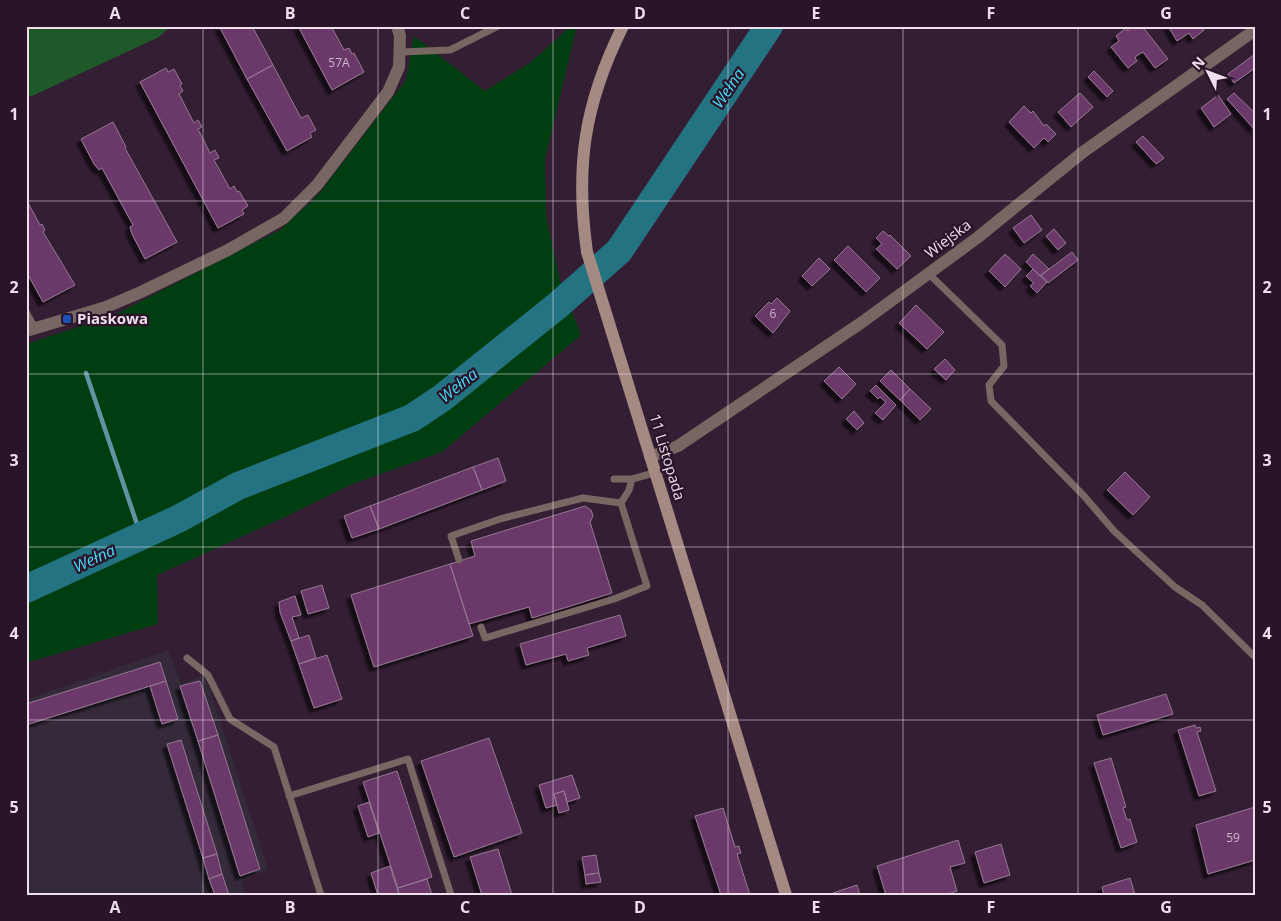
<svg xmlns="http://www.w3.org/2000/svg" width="1281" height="921" viewBox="0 0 1281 921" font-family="'Open Sans',sans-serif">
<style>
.commercial{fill:#342a39}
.green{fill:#003d10}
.forest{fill:#1f5929}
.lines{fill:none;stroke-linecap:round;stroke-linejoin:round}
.stream{stroke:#6193a3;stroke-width:4.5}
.river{stroke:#247383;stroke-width:28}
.building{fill:#6b3969;stroke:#947992;filter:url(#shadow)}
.service{stroke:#776662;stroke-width:7}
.minor{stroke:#776662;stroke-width:12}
.secondary{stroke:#a48a83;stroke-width:12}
.grid{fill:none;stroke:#efdfed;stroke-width:1;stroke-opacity:0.55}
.transit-dot{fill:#1a4fb4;stroke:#2a1429;stroke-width:2}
.labels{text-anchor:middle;stroke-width:4.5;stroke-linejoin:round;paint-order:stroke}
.number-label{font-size:12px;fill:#ceb6cc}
.street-label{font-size:15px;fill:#efdfed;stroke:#2a1429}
.poi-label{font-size:15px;font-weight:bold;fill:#efdfed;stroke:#2a1429;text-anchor:start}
.water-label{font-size:16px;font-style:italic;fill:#45daf7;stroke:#2a1429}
.neatline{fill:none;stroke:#efdfed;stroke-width:2}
.grid-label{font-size:16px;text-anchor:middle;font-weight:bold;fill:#efdfed}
</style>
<defs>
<filter id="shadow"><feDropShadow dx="-4.5" dy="4.5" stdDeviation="1" flood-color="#0009"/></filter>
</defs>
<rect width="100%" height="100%" fill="#341e33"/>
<path class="commercial" d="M168 650 181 684 205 675 268 869 242 882 246 895H26V700Z"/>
<path class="green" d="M571 26H577L545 159 546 215 560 281 581 335 442 452 350 485 285 517 157 575 158 624 26 663V344L112 316 280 230 318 195 406 80 414 36 485 91 531 62Z"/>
<path class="forest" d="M26 26H171L159 37 32 96H26Z"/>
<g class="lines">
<path class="stream" d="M86 373 141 536"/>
<path class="river" d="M26 589 178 519 238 486 412 418 442 398 558 305 619 251 769 26"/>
</g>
<path class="building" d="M219 26H252L273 65 247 79Z
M298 26H331L344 50 349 48 352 54 354 53 364 72 332 90Z
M1142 26 1168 59 1155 68 1143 52 1136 56 1135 58 1137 61 1128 68 1111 47 1119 41 1116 36 1126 28 1128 31 1133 26Z
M1168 26H1202L1204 30 1193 39 1189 33 1177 41Z
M1255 54V68L1234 83 1228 74Z
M273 65 301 118 308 115 316 130 310 133 312 137 287 151 247 79Z
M166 68 168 72 174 69 182 84 180 86 183 91 179 94 194 123 198 120 202 127 198 129 210 153 215 150 219 158 214 160 230 189 234 186 237 192 239 191 248 206 242 210 244 214 218 228 140 82Z
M1094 71 1113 91 1107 97 1088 77Z
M1080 93 1093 107 1071 127 1058 112Z
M1234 93 1255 113V130L1227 99Z
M1218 95 1231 114 1214 127 1201 108Z
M1024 106 1031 113 1033 111 1044 126 1046 124 1056 134 1048 142 1044 138 1034 148 1009 122Z
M113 122 126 147 125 148 177 242 145 259 132 234 130 227 133 225 102 168 99 170 94 164 81 139Z
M1143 136 1164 158 1156 164 1136 142Z
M26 195 29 200 27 201 40 225 42 224 45 230 43 232 75 285 43 302 26 271Z
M1031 215 1042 230 1024 243 1013 228Z
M1054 229 1066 243 1058 250 1046 236Z
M883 231 889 236 890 235 911 256 897 269 876 249 882 244 876 238Z
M848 246 880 278 866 292 834 260Z
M1072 252 1078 260 1048 283 1041 275Z
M1005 254 1021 269 1005 287 989 271Z
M1033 254 1049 269 1040 276 1026 262Z
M819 258 830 269 812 286 802 276Z
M1033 269 1047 282 1037 293 1030 286 1034 283 1026 276Z
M777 298 790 311 773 333 755 316 769 302 771 304Z
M916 305 944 332 927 349 899 323Z
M945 359 955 370 946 380 934 369Z
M839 367 856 384 842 399 824 381Z
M891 370 910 389 900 400 880 381Z
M876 385 896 405 883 420 875 413 886 402 880 397 878 399 870 391Z
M910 389 931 409 920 420 900 400Z
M854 411 864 423 857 430 846 419Z
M498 458 506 481 482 490 473 467Z
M473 467 482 490 379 529 370 506Z
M1125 472 1150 497 1133 515 1107 490Z
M370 506 379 529 352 538 344 516Z
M585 506 591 510 593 516 590 522 612 593 532 618 529 607 469 624 450 564 475 556 471 541Z
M450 564 473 636 374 667 351 595Z
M322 585 329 608 308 614 301 591Z
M295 596 301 615 292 617 299 638 291 641 280 612 279 602Z
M620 615 626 636 587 648 589 655 568 661 566 654 526 665 520 644Z
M309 635 316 658 299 664 291 641Z
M327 655 342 699 314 708 299 664Z
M160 662 166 681 26 725V704Z
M166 681 178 719 162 724 150 686Z
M200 681 218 735 198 741 180 686Z
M1166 694 1173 714 1103 735 1097 715Z
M1195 725 1196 728 1200 727 1201 731 1197 732 1216 791 1199 796 1178 730Z
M218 735 260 869 240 876 198 741Z
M489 738 522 833 454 857 421 761Z
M181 740 217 854 203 858 167 744Z
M1111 758 1126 807 1123 808 1127 820 1130 819 1137 842 1121 848 1094 763Z
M397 771 432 877 398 888 363 782Z
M572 775 580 798 567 802 564 791 554 794 557 805 546 808 539 785Z
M564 791 569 810 559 813 554 794Z
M369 802 379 833 368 837 358 806Z
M1255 807V860L1208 874 1196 825Z
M723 808 735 847 739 846 741 853 737 854 750 895H721L695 816Z
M958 840 965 863 950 867 957 891 946 895H886L877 866Z
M1001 844 1010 875 984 883 975 852Z
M498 849 512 895H482L470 857Z
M217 854 222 874 209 879 203 858Z
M596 855 599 873 585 875 582 857Z
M390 866 399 895H378L371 873Z
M599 873 601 882 586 884 585 875Z
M222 874 229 895H215L209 879Z
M1130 878 1135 895H1104L1102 887Z
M427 879 432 895H399L398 888Z
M857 885 860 895H833V893Z"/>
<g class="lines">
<path class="service" d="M401 52 450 50 498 26
M929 274 1002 345 1004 366 989 385 991 401 1084 496 1114 531 1175 587 1202 605 1255 657
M26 312 35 328
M614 479H632
M621 503 629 490 632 479 654 473
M459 560 451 536 500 519 583 498 621 503 647 586 614 599 485 638 481 627
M187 658 208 675 230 719 274 747 321 895
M289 796 408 759 451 895"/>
<path class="minor" d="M26 331 106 307 141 292 228 250 284 218 317 185 388 92 399 67 400 36 397 26
M650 457 678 446 861 323 977 238 1083 152 1255 30"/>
<path class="secondary" d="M623 26C584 104 575 167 587 252L786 895"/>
</g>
<path class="grid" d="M203 26V895M378 26V895M553 26V895M728 26V895M903 26V895M1078 26V895M26 201H1255M26 374H1255M26 547H1255M26 720H1255"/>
<rect class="transit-dot" x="62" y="314" width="10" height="10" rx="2.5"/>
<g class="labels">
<g class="number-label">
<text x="339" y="67">57A</text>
<text x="773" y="318">6</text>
<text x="1233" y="842">59</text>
</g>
<g class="street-label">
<text transform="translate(948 239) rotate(-37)" y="5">Wiejska</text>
<text transform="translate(667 457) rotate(73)" y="5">11 Listopada</text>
</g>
<g class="poi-label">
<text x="77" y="324">Piaskowa</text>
</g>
<g class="water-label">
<text transform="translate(728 88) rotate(-56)" y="6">Wełna</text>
<text transform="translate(458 385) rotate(-38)" y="6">Wełna</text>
<text transform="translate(94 558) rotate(-25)" y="6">Wełna</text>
</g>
</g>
<rect width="1281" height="921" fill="none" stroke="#2a1429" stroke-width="55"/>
<g transform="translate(1208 72) rotate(312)" stroke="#2a1429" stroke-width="4" paint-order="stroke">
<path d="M0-4L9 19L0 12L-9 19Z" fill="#efdfed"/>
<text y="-8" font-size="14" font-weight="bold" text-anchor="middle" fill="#efdfed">N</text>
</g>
<rect x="28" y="28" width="1226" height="866" class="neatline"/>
<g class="grid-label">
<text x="115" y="19">A</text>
<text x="290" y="19">B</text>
<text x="465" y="19">C</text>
<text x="640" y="19">D</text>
<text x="816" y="19">E</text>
<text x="991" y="19">F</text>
<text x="1166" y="19">G</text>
<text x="14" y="120">1</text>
<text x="1267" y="120">1</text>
<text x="14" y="293">2</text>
<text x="1267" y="293">2</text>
<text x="14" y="466">3</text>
<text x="1267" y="466">3</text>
<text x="14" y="639">4</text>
<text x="1267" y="639">4</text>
<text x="14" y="813">5</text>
<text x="1267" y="813">5</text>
<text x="115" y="913">A</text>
<text x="290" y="913">B</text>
<text x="465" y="913">C</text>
<text x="640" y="913">D</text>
<text x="816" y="913">E</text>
<text x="991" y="913">F</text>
<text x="1166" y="913">G</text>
</g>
</svg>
